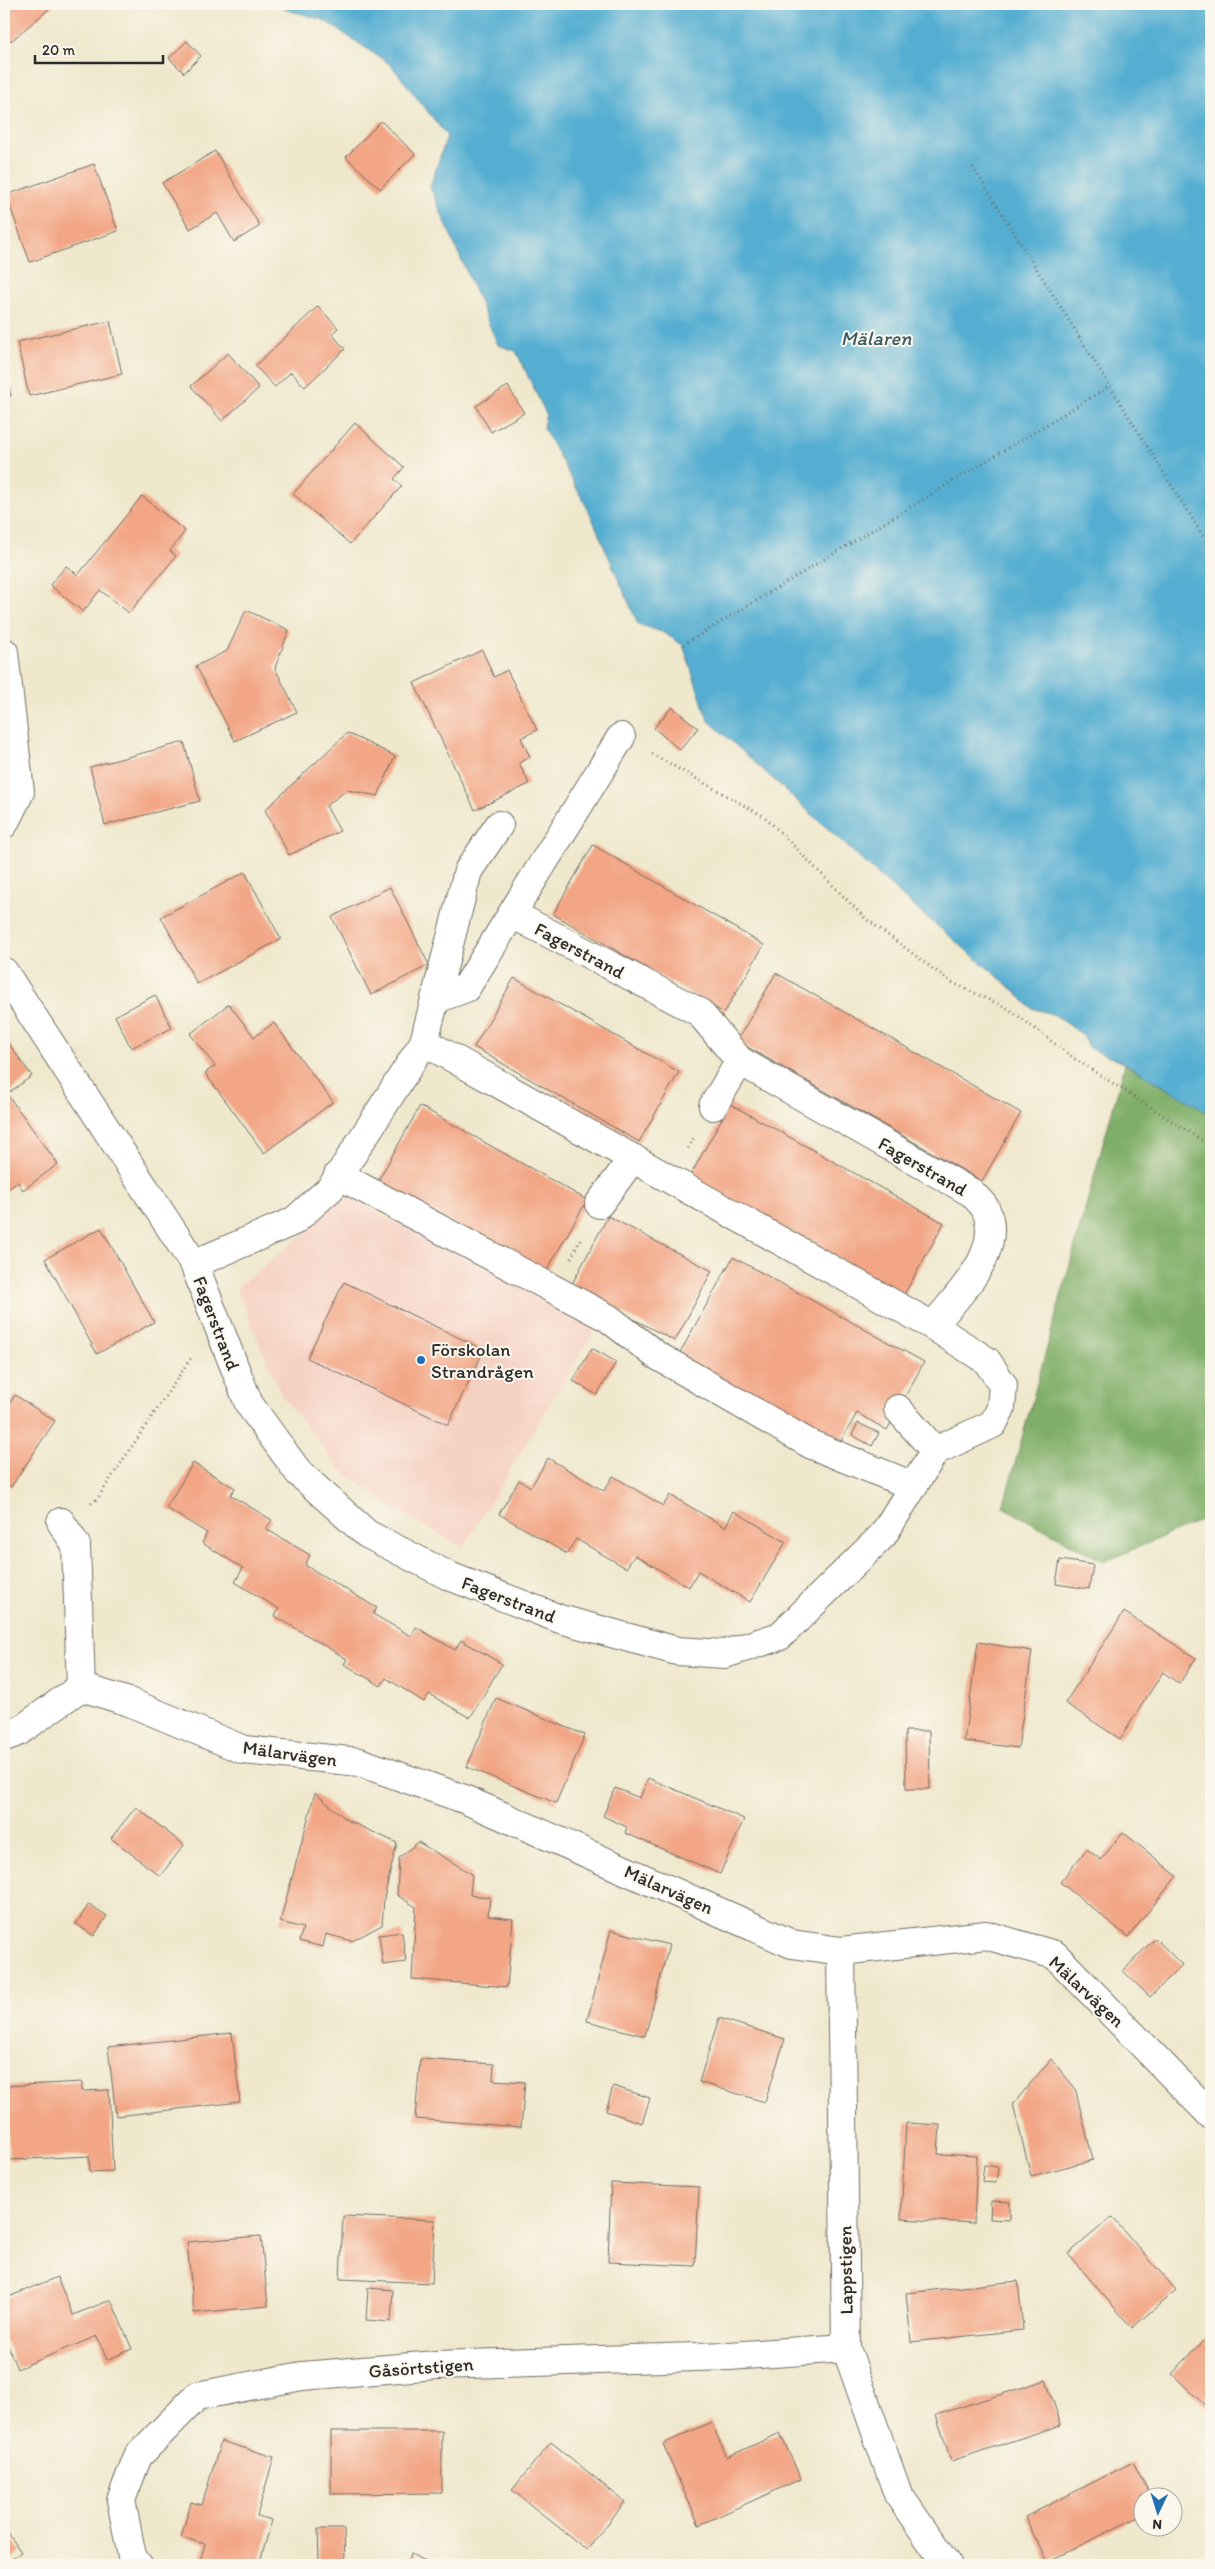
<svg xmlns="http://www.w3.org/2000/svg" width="1215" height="2569" viewBox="0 0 1215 2569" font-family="Itim,sans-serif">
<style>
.built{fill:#f6d2c4}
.forest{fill:#7fae68;stroke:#556c4a}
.water{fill:#54aed1;stroke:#406c7e}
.building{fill:#f2a685}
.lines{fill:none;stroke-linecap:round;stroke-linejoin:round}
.minor-casing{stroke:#706d64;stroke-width:30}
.path{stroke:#706d64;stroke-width:3;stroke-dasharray:1 4;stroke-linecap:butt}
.minor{stroke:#fff;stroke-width:28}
.poi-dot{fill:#1f6fb2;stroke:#fbf7ec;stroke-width:2}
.labels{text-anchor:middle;stroke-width:4;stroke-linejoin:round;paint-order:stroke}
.street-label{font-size:19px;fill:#2b2b2b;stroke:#fbf7ec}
.poi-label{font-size:19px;fill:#2b2b2b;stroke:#fbf7ec;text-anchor:start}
.water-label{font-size:20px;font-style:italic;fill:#395965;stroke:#fbf7ec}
</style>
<rect width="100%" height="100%" fill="#fbf7ec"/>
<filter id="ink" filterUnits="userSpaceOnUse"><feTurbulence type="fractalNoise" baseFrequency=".02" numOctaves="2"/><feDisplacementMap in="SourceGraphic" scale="10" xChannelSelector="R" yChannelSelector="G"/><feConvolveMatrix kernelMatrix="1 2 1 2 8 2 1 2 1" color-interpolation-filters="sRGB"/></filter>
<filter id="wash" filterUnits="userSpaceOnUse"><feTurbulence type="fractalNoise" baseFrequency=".0096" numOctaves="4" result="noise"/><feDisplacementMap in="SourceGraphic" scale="20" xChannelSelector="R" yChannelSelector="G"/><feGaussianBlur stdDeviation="1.12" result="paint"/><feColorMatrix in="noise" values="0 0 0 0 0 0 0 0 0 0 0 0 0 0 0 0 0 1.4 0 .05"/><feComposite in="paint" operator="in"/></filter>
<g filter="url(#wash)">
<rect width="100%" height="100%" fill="#efe8cd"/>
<path class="built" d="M342 1195 597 1326 463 1548 390 1506 339 1468 281 1394 236 1288 309 1230Z"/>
<path class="forest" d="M1125 1064 1211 1114V1516L1104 1562 1003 1507Z"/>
<path class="water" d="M280 4H1211V1114L1126 1064 1089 1048 1083 1035 1055 1015 1031 1008 1015 991 904 898 708 720 683 645 662 632 638 624 589 511 543 427 546 414 516 351 498 345 430 187 447 136 391 65 324 20 284 9Z"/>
<g id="blocks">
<path class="building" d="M4 4H55L11 41 4 32Z
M187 41 201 56 184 73 169 58Z
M381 121 415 154 380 189 346 157Z
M215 151 260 226 234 242 217 213 190 229 162 183Z
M94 164 118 231 30 262 6 195Z
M318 306 338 328 332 334 345 349 305 387 291 372 275 387 255 366Z
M110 321 122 374 29 396 17 342Z
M228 353 259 388 222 421 191 386Z
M4 366 11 396 4 398Z
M508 386 524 413 491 432 476 406Z
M355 423 404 467 394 479 402 486 350 544 293 494Z
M142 496 185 531 170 551 176 556 129 613 100 590 83 612 50 585 66 566 78 575Z
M246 610 289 630 275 668 297 712 235 741 196 666 227 651Z
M482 650 494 677 507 670 537 730 521 738 530 757 519 763 529 784 475 810 414 683Z
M672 707 698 728 680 750 654 728Z
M347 733 395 756 378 796 347 790 326 806 340 831 289 855 265 810Z
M184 742 200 801 105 825 90 767Z
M593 845 764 945 724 1013 553 914Z
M245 872 281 939 197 984 161 917Z
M390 887 429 965 371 995 332 917Z
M776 973 1021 1113 982 1181 737 1041Z
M514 978 679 1072 639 1142 474 1047Z
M155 995 172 1028 131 1048 115 1016Z
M229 1004 254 1037 274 1023 333 1102 264 1153 205 1073 215 1066 190 1034Z
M4 1037 32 1076 7 1094 58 1164 23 1190 18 1182 4 1192Z
M730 1104 944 1223 904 1295 690 1176Z
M420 1106 587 1200 545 1274 378 1181Z
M608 1216 712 1271 675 1341 571 1286Z
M101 1228 154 1322 97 1354 45 1259Z
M733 1257 924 1362 887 1430 857 1413 838 1446 677 1358Z
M344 1282 484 1350 448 1425 307 1358Z
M592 1348 616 1362 597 1395 573 1381Z
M15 1395 55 1421 11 1487 4 1482V1412Z
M858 1423 879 1433 872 1446 852 1435Z
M548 1458 604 1491 613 1476 663 1506 670 1495 725 1527 734 1511 786 1542 750 1602 698 1571 689 1587 635 1555 626 1568 576 1539 567 1554 499 1514 519 1480 531 1487Z
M193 1463 235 1488 230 1495 272 1520 266 1529 310 1555 305 1565 377 1608 373 1614 411 1636 416 1627 455 1650 461 1640 502 1664 470 1718 429 1694 424 1702 386 1678 381 1686 344 1664 347 1659 275 1616 279 1609 235 1582 243 1568 202 1543 207 1533 166 1508Z
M1060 1560 1093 1565 1089 1589 1056 1584Z
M1124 1612 1196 1658 1179 1684 1163 1672 1120 1739 1065 1703Z
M978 1642 1032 1651 1018 1748 964 1741Z
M496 1698 585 1735 556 1803 467 1767Z
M905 1731H929L930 1789H906Z
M648 1778 744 1819 720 1874 625 1833 627 1827 603 1816 615 1788 640 1798Z
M315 1793 347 1820 397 1843 384 1898 382 1925 352 1941 326 1934 323 1947 299 1941 303 1928 280 1922Z
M136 1807 184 1845 160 1876 111 1838Z
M1123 1832 1177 1876 1128 1937 1060 1882 1087 1849 1101 1860Z
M418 1842 472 1874 470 1895 490 1897 488 1916 513 1919 507 1987 412 1979 416 1907 397 1895 399 1858Z
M89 1904 107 1916 94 1936 76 1924Z
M611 1930 669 1945 645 2036 587 2021Z
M402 1932 406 1962 383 1965 379 1935Z
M1155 1938 1182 1965 1150 1997 1123 1971Z
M719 2018 785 2039 765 2102 699 2082Z
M232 2033 240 2102 116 2116 108 2047Z
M420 2059 494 2064 493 2080 525 2082 521 2127 415 2119Z
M1051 2059 1075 2088 1093 2160 1031 2176 1013 2104Z
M82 2082V2091L109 2090 113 2171 90 2172 89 2156 9 2160 6 2086Z
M613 2086 650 2098 642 2123 606 2111Z
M906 2123 940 2125 938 2154 977 2156 974 2223 901 2219Z
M984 2165 998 2167 996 2183 982 2182Z
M611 2183 699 2187 695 2266 608 2262Z
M991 2201 1010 2202V2220L990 2219Z
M343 2216 435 2220 432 2283 340 2279Z
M1112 2217 1176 2290 1132 2328 1068 2254Z
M261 2236 268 2306 194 2313 187 2242Z
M57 2277 73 2315 111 2300 132 2349 107 2360 97 2336 17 2369 4 2336V2299Z
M1018 2281 1023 2330 911 2342 906 2293Z
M368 2288 393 2290 391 2322 366 2320Z
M1211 2332V2411L1172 2374Z
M1046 2380 1061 2425 951 2461 936 2415Z
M711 2422 727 2457 780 2433 801 2479 699 2525 663 2444Z
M331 2431H442V2493L331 2494Z
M221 2441 274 2457 257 2516 272 2520 259 2565H199L205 2544 181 2537 191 2502 202 2505Z
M551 2442 625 2502 587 2550 512 2490Z
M1133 2462 1151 2496H1142V2515L1047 2562 1025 2517Z
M4 2527 21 2552 4 2564Z
M318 2529H344L345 2561H319Z
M411 2554 434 2565H406Z"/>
</g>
</g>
<g filter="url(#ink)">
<use href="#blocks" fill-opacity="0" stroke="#706d64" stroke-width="1"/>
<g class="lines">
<defs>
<path id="minor" d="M4 652 20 792 4 824
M512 914 699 1012 740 1061 972 1193C976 1198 982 1203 985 1208 1006 1251 957 1295 933 1326
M4 972 194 1264 249 1404 299 1473 367 1534 449 1576 560 1619 677 1651 725 1654 780 1636 883 1535 935 1451 993 1424 1001 1408 1003 1385 987 1361 933 1326 424 1042
M436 999 466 988 621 737
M713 1106 740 1061
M338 1175 608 1318 656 1355 810 1444 913 1486
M599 1204 633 1158
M194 1264 294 1221 331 1188 424 1042 468 871 499 825
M898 1409 935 1451
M61 1522 76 1545 81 1687
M4 1737 18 1732 81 1687 129 1702 244 1750 359 1762 464 1799 792 1944 841 1951 986 1935 1055 1955 1211 2115
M841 1951 846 2348 898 2494 947 2565
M138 2565 132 2556 121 2500 138 2456 197 2396 302 2376 436 2365 729 2356 846 2348"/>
</defs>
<use href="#minor" class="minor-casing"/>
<path class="path" d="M973 167 1110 386
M683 645 1110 386 1211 549
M652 754 765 817 865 918 951 982 1009 1009 1075 1059 1211 1146
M688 1148 695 1136
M571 1258 582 1236
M91 1503 97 1499 191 1358"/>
<use href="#minor" class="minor"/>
</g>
</g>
<circle class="poi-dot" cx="421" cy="1360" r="5"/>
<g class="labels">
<g class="street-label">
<text transform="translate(580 950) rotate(28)" y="7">Fagerstrand</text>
<text transform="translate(923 1166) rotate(30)" y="7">Fagerstrand</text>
<text transform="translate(217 1323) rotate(69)" y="7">Fagerstrand</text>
<text transform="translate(509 1599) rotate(21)" y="7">Fagerstrand</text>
<text transform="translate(290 1753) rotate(8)" y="7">Mälarvägen</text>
<text transform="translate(669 1889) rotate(24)" y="7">Mälarvägen</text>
<text transform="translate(1087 1991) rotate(43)" y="7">Mälarvägen</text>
<text transform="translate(845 2270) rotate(-91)" y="7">Lappstigen</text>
<text transform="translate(421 2367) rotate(-4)" y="7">Gåsörtstigen</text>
</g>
<g class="poi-label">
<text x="431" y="1356">Förskolan<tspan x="431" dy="22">Strandrågen</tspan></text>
</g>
<g class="water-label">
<text x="876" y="345">Mälaren</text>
</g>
</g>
<rect width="1215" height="2569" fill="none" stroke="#fbf7ec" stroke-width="20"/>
<g transform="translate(1158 2512) rotate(184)"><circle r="24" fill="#fbf7ec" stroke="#a8a59f"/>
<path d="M0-4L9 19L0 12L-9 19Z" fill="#1f6fb2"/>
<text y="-8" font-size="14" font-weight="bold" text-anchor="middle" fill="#2b2b2b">N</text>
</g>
<path d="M35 55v8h128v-8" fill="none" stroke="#2b2b2b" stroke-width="2.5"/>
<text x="42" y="55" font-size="15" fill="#2b2b2b" stroke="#fbf7ec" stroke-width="4" paint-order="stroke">20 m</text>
</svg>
